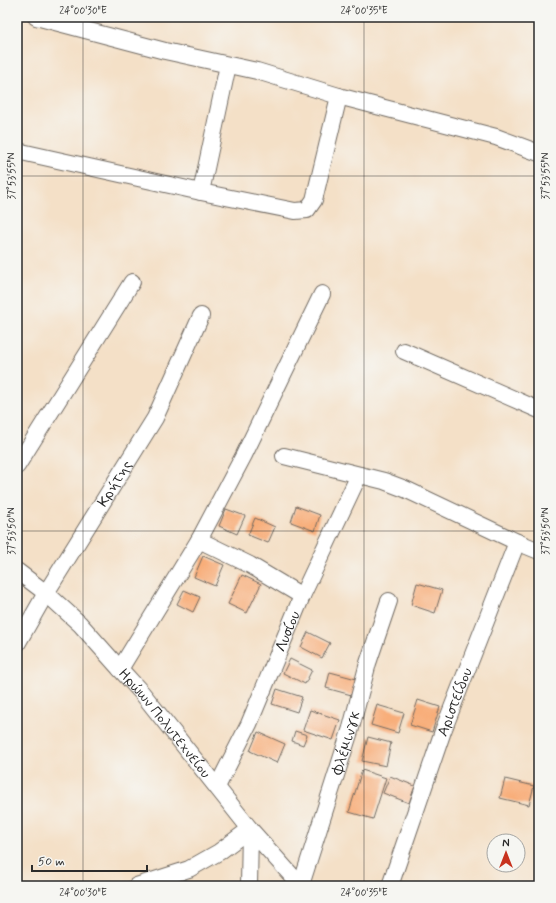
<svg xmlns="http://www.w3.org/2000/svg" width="556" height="903" viewBox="0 0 556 903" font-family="Mynerve,sans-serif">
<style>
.building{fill:#f8ae7a}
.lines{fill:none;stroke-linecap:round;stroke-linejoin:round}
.street-casing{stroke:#716a62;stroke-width:18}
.street{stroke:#fff;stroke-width:16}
.ticks{fill:none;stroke:#2b2b2b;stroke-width:1;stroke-opacity:0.45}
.labels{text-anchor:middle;stroke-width:3;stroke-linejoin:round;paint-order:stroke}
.street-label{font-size:15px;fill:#2b2b2b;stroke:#f6f6f2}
.neatline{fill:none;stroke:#2b2b2b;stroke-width:1.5}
.ticks-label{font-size:10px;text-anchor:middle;fill:#2b2b2b}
</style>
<rect width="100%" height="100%" fill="#f6f6f2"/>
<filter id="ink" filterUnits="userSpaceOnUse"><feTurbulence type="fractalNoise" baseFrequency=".025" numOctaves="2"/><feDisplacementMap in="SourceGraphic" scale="8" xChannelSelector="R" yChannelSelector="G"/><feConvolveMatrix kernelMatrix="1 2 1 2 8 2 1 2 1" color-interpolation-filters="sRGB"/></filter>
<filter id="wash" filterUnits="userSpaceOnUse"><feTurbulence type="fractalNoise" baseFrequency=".012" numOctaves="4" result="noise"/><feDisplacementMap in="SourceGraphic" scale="16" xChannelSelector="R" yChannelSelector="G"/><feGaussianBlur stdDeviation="0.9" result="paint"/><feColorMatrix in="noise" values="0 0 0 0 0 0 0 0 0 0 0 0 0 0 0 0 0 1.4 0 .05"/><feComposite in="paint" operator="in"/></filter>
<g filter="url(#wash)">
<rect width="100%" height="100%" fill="#f4e0c7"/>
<g id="blocks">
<path class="building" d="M296 506 320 515 315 531 291 522Z
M226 509 245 516 237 534 219 526Z
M255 518 275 527 268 543 248 535Z
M203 556 224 565 215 586 194 577Z
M242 575 261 584 247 613 228 604Z
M417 583 442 590 435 613 411 605Z
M184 590 200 597 193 612 177 604Z
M308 632 330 643 322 658 301 647Z
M290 659 312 670 305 684 283 673Z
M330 672 360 680 355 696 326 688Z
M277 689 302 697 297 712 272 704Z
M418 700 440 707 432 732 410 725Z
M377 705 404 713 398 733 371 725Z
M310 710 340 720 333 740 303 730Z
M295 731 307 735 303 745 292 741Z
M258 732 285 744 277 763 250 751Z
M368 737 391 743 386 766 362 761Z
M362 770 386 778 373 819 349 812Z
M390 776 415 786 409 803 383 793Z
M505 779 534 786 529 805 500 798Z"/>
</g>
</g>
<g filter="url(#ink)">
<use href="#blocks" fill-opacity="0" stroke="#716a62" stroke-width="1"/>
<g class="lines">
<defs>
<g id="street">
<path d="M36 17 165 51 257 71 342 97 496 137 539 153"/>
<path d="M228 65 201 192 295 211 307 210 314 200 339 96"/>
<path d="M17 151 201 192"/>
<path d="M404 351 539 410"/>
<path d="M284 456 384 481 405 489 517 542"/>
<path d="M17 466 132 282"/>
<path d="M199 540 250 565 302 596"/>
<path id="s1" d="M17 571 46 593 80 624 120 669 142 693 250 829 301 886"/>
<path id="s2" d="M17 644 46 593 155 418 201 316"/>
<path d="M120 669 199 540 244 455 322 294"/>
<path id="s3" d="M217 787 249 724 302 596 359 475"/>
<path id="s4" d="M301 885 351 728 368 663 389 601"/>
<path d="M136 886 189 869 219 852 250 829"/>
<path d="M249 886 250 829"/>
<path id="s5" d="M390 886 443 731 517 542 539 551"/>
</g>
</defs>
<use href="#street" class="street-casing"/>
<use href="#street" class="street"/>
</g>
</g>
<path class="ticks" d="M83 17V886M364 17V886M17 176H539M17 531H539M17 886H539"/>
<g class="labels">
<g class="street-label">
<text dy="5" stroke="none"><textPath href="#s2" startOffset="188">Κρήτης</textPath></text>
<text dy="5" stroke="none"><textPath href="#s3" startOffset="171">Λυσίου</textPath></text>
<text dy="5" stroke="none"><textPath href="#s5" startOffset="195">Αριστείδου</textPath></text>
<text dy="5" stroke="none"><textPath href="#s1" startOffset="213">Ηρώων Πολυτεχνείου</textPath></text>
<text dy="5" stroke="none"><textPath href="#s4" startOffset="149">Φλέμινγκ</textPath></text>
</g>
</g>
<rect width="556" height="903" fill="none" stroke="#f6f6f2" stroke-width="44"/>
<g transform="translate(506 853)"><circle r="19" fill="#f6f6f2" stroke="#a5a5a2"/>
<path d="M0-3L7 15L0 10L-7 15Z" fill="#c8321e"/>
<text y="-6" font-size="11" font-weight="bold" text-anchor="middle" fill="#2b2b2b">N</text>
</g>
<path d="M32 865v6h115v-6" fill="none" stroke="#2b2b2b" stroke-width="2"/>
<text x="38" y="865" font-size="12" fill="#2b2b2b" stroke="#f6f6f2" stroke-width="3" paint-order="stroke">50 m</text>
<rect x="22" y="22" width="512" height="859" class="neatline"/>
<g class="ticks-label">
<text x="83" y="14">24°00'30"E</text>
<text x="364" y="14">24°00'35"E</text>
<text transform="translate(11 176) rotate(-90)" y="4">37°53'55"N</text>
<text transform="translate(545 176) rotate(-90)" y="4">37°53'55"N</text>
<text transform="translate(11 531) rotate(-90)" y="4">37°53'50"N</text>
<text transform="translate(545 531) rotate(-90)" y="4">37°53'50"N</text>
<text x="83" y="896">24°00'30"E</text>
<text x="364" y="896">24°00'35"E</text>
</g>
</svg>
